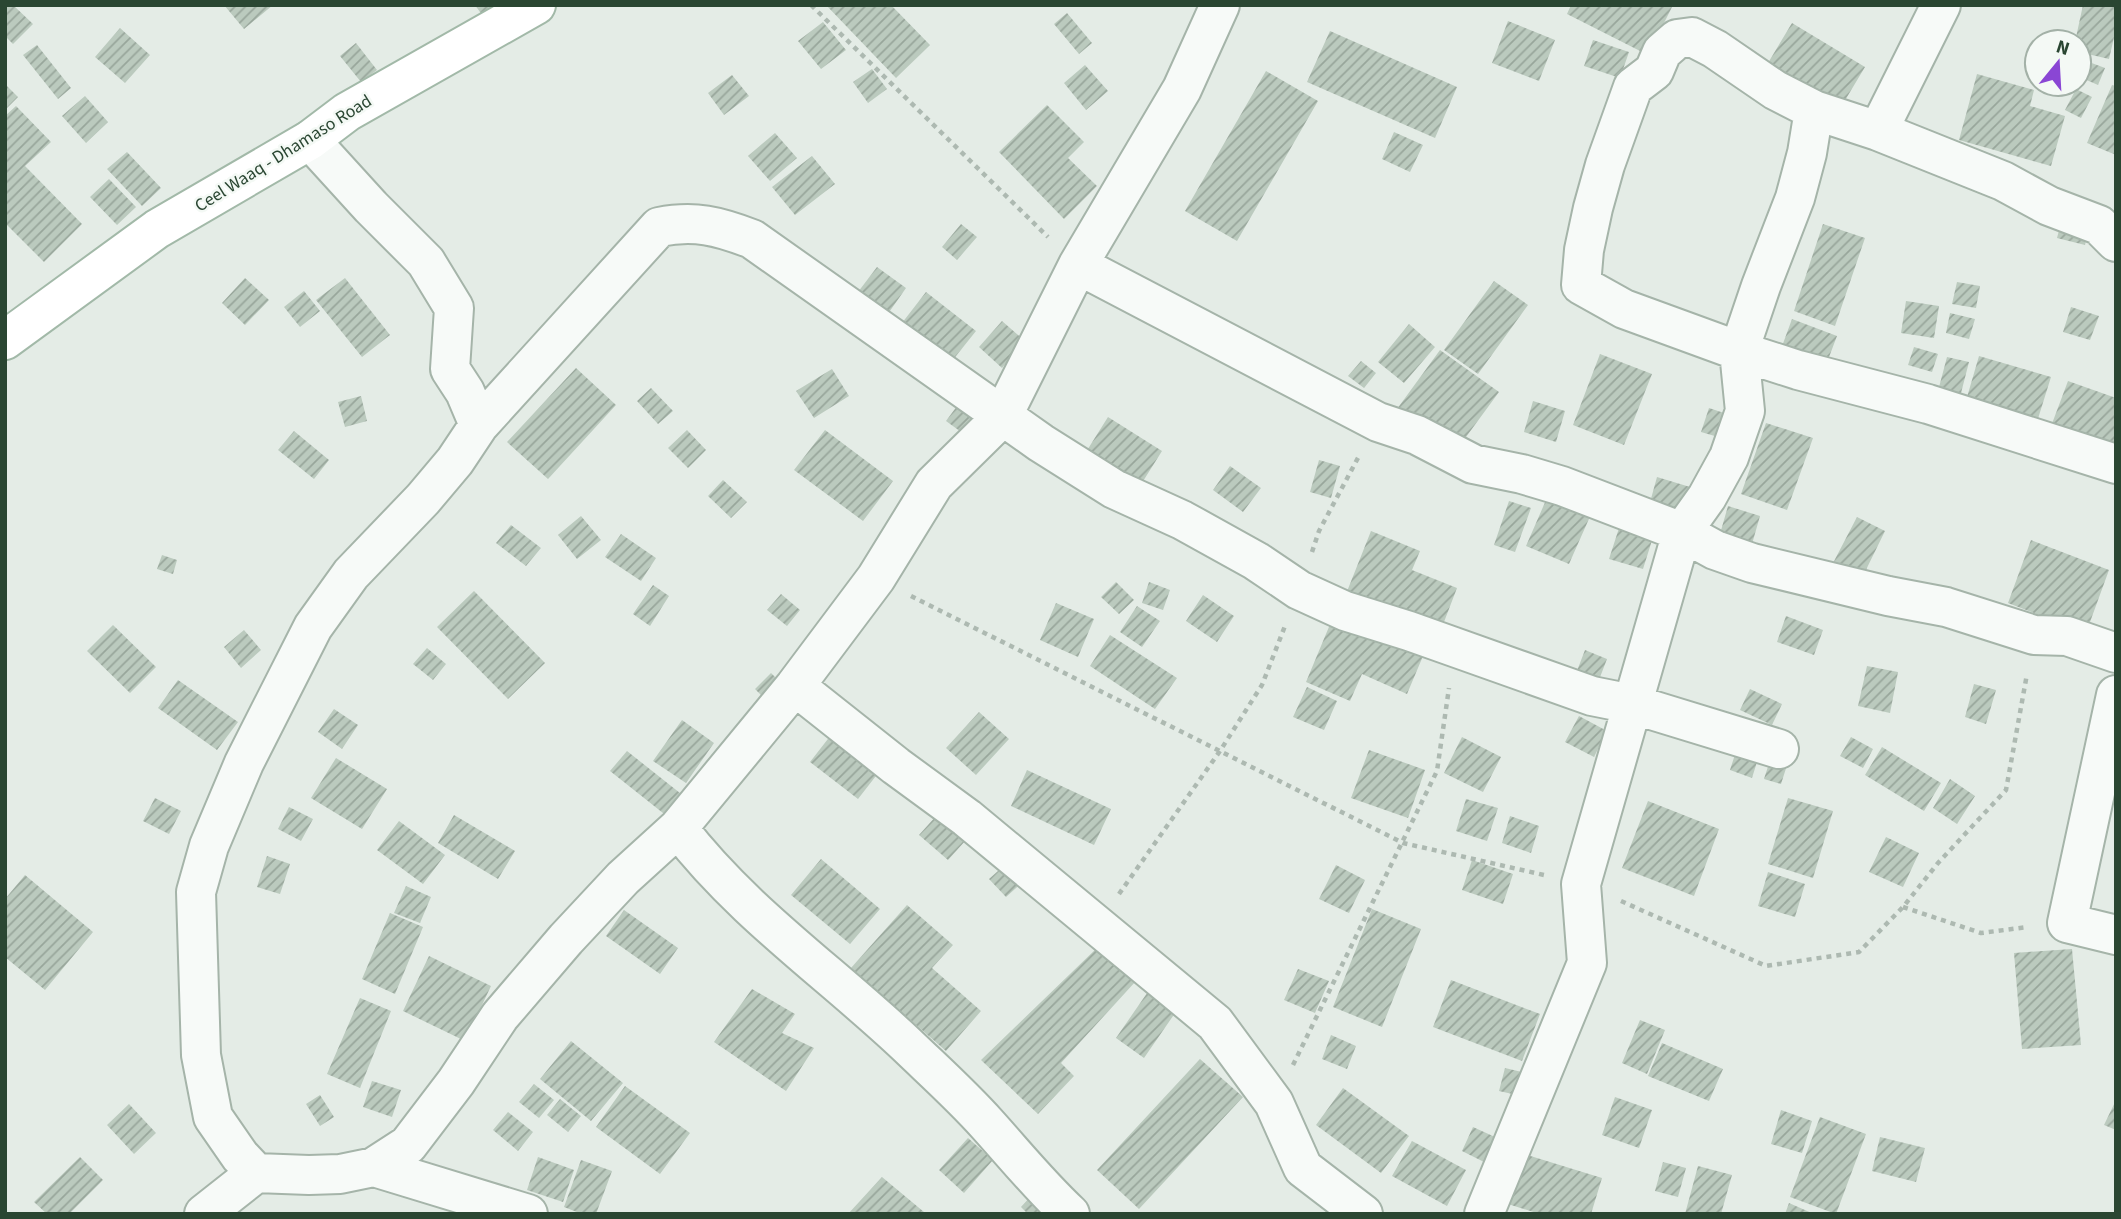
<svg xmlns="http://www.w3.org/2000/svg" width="2121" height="1219" viewBox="0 0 2121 1219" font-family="'Source Sans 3',sans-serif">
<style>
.building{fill:url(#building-hatch)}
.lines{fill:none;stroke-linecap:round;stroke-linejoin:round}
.minor-casing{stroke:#a5b4a9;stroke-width:42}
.major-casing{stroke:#a2b9a8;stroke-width:42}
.path{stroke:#adb9b1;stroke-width:4.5;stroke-dasharray:5 5;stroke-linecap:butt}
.minor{stroke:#f7faf8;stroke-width:38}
.major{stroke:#fff;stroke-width:38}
.labels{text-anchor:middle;stroke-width:5;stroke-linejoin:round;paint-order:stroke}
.street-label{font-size:18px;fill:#2a4632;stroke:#f4f9f5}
</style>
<defs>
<pattern id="building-hatch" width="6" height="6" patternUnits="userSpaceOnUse" patternTransform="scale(1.75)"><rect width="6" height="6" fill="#bbcabe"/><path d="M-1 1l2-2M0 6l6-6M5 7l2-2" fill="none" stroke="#98a69b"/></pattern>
</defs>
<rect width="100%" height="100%" fill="#e4ece6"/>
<path class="building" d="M5 5H13L33 24 13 44 5 36Z
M224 5H273L244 29Z
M475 5H504L485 19Z
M826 5H891L930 45 896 78Z
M1571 5H1669L1672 7 1648 55 1567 14Z
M2083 5H2116V29L2109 59 2079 52V42H2075Z
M1067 13 1092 43 1079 54 1054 24Z
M1508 21 1555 40 1539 81 1492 63Z
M823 22 846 50 821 69 798 41Z
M1792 23 1865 67 1838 112 1765 68Z
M120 28 150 55 125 83 95 57Z
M1330 31 1457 87 1435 138 1307 82Z
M1593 40 1629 52 1620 78 1584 66Z
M356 43 377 70 361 82 340 56Z
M37 45 71 88 58 99 23 55Z
M2089 62 2105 68 2098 85 2082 78Z
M1085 65 1108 91 1086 110 1064 83Z
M872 69 887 89 868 103 853 82Z
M1266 71 1318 101 1237 241 1185 211Z
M1977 74 2034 90 2030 106 2065 116 2051 166 1959 140Z
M732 75 749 96 724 115 708 93Z
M5 84 18 97 5 110Z
M2112 85 2116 86V155L2087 143Z
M2076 89 2092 97 2081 118 2065 110Z
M85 96 108 122 86 143 62 116Z
M1047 105 1084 142 1068 158 1097 186 1064 219 999 152Z
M16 106 51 142 25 166 82 224 44 262 5 223V116Z
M1394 132 1423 145 1410 172 1382 159Z
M775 133 797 158 770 181 748 156Z
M127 152 161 188 142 206 107 169Z
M812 156 835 184 795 215 772 187Z
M109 179 136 207 117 225 90 197Z
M2062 219 2089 226 2085 245 2057 238Z
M961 224 977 237 957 260 942 247Z
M1823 224 1865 238 1835 326 1794 311Z
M877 267 906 288 885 318 855 296Z
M245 278 269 300 245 325 222 303Z
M345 278 390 335 362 357 316 300Z
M1494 281 1528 305 1478 374 1444 350Z
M1957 282 1980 286 1976 308 1952 304Z
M304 291 320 311 300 327 284 307Z
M926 292 976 331 944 371 895 332Z
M1906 301 1939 306 1934 338 1901 333Z
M2071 307 2099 316 2090 340 2063 332Z
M1950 313 1975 319 1969 339 1946 333Z
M1792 319 1837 336 1826 365 1781 349Z
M1002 321 1025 341 1002 368 979 347Z
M1409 324 1435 347 1404 383 1378 362Z
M1914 347 1938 354 1932 372 1908 365Z
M1440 350 1499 392 1455 452 1397 409Z
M1600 354 1652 374 1624 445 1573 425Z
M1979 356 2051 377 2036 425 1965 404Z
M1947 357 1969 362 1960 397 1938 391Z
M1361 361 1376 373 1364 388 1348 376Z
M576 368 616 405 548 479 507 442Z
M832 369 849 396 814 418 796 391Z
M2068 381 2116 398V454L2050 429Z
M651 388 673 411 658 424 637 401Z
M361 396 367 421 345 427 338 402Z
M1533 401 1565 411 1556 442 1524 432Z
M960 402 981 418 968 437 946 421Z
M1709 408 1733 416 1725 439 1701 432Z
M1108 417 1162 451 1140 486 1086 452Z
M1766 423 1813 438 1787 510 1741 494Z
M687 430 706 450 688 468 668 448Z
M825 430 893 481 863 521 794 470Z
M294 431 329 460 314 479 278 450Z
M1319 460 1340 466 1331 498 1310 492Z
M1230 466 1261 488 1243 512 1213 490Z
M1657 477 1690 487 1681 516 1649 506Z
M723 480 747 502 731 518 708 496Z
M1553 484 1596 503 1569 564 1526 546Z
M1509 501 1531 508 1515 552 1494 545Z
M1728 506 1760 516 1750 551 1718 541Z
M581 516 601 540 577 559 558 535Z
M1857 517 1885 531 1861 580 1832 565Z
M511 525 541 548 526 566 496 543Z
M1620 525 1654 534 1643 569 1609 559Z
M1371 531 1420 551 1412 570 1457 588 1439 635 1344 599Z
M621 534 656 558 641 581 605 557Z
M2031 540 2109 570 2086 633 2008 603Z
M162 555 177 560 173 574 157 569Z
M1116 582 1134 600 1119 614 1101 597Z
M1149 582 1170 590 1163 610 1142 603Z
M653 585 669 596 650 626 633 614Z
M474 591 545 663 508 699 437 627Z
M781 594 800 610 787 626 767 610Z
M1203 595 1234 616 1217 642 1186 621Z
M1056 603 1094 619 1078 657 1040 640Z
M1137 606 1160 621 1142 647 1120 632Z
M1336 610 1426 649 1407 694 1362 674 1350 701 1306 682Z
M1786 616 1823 630 1814 655 1777 642Z
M113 625 156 667 130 693 87 651Z
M244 630 261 650 241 668 224 647Z
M1110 635 1177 678 1155 709 1090 666Z
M427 648 446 664 433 680 413 664Z
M1585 650 1607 659 1597 685 1575 676Z
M1867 666 1898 672 1890 713 1858 706Z
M771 673 788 690 772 706 755 689Z
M178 680 238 722 217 750 158 708Z
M1974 684 1996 690 1986 724 1965 717Z
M1307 687 1337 701 1324 730 1293 717Z
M1750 689 1782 704 1772 725 1740 710Z
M334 709 358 725 342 749 318 732Z
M979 712 1009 739 976 775 946 748Z
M1579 716 1607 731 1594 757 1565 742Z
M682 720 714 743 686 783 653 761Z
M831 735 879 772 858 799 810 762Z
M1462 737 1501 757 1483 792 1444 773Z
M1851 737 1873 749 1863 768 1840 756Z
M1739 742 1761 749 1752 778 1730 770Z
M1882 747 1941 783 1924 811 1865 775Z
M1369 750 1425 770 1408 818 1351 798Z
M627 751 685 797 668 817 610 771Z
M1772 754 1789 759 1781 784 1764 779Z
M336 758 387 789 362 829 311 798Z
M1027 770 1111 809 1094 845 1011 806Z
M1950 779 1975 796 1957 824 1933 808Z
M155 798 181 811 169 834 143 821Z
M1788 798 1833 811 1813 878 1768 864Z
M1466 799 1498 808 1487 841 1456 831Z
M1648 801 1719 829 1694 896 1622 868Z
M289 807 313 819 301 841 278 829Z
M454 815 515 851 498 879 438 843Z
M937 815 966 840 948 860 919 835Z
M1510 816 1539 826 1531 853 1502 843Z
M399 821 445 855 423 884 377 850Z
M1886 837 1919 853 1903 887 1869 872Z
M267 856 290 864 280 894 257 887Z
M821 859 880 909 850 944 791 895Z
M1472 860 1513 874 1503 904 1462 890Z
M1007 863 1024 881 1006 897 989 879Z
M1336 865 1365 880 1349 913 1319 899Z
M1768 872 1805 884 1795 917 1758 906Z
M25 875 93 932 45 990 5 957V899Z
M406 886 431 897 420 923 394 913Z
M907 905 953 945 932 968 981 1011 946 1051 851 968Z
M1372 909 1421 929 1382 1027 1333 1007Z
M624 910 678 948 660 974 606 936Z
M390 913 423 927 395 994 362 979Z
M1099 946 1136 981 1061 1063 1074 1076 1038 1114 981 1060Z
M2072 949 2081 1045 2022 1049 2014 953Z
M429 956 491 986 465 1041 403 1011Z
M1298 969 1329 981 1315 1013 1284 1000Z
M1451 980 1540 1014 1522 1061 1433 1027Z
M1154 983 1182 1003 1144 1058 1116 1038Z
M752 989 795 1014 782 1033 814 1048 786 1091 714 1042Z
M360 998 391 1011 360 1088 327 1074Z
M1640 1020 1665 1030 1647 1074 1622 1063Z
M1331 1035 1356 1046 1347 1069 1322 1059Z
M571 1041 623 1083 591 1121 540 1079Z
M1662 1043 1723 1069 1709 1101 1648 1076Z
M1200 1059 1243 1097 1139 1209 1097 1170Z
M1505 1068 1535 1075 1530 1098 1499 1091Z
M372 1081 401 1090 392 1117 363 1107Z
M534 1084 554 1100 539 1118 519 1102Z
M625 1086 690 1133 660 1174 596 1127Z
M1343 1088 1409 1136 1381 1173 1316 1125Z
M320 1095 334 1117 320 1126 306 1104Z
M1615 1097 1652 1110 1639 1148 1602 1135Z
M560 1099 581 1116 568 1132 547 1115Z
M2116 1100V1130L2104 1125Z
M129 1104 156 1133 134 1154 107 1125Z
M1781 1110 1812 1121 1802 1153 1771 1144Z
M508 1112 533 1132 518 1151 493 1130Z
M1820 1117 1866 1134 1836 1214 1790 1197Z
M1473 1127 1506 1142 1494 1167 1462 1151Z
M1880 1137 1925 1148 1916 1182 1872 1171Z
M968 1138 993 1160 964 1193 939 1170Z
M1412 1141 1466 1170 1447 1206 1392 1176Z
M1524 1154 1602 1178 1591 1214H1540L1508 1204Z
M80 1157 103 1180 69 1214H47L34 1202Z
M538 1157 574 1170 563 1202 527 1190Z
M581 1160 612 1171 596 1214H582L564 1207Z
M1663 1162 1686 1168 1678 1197 1655 1191Z
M1698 1166 1732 1175 1721 1214H1685Z
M882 1177 924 1212 923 1214H848Z
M1034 1193 1052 1214H1028L1021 1207Z
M1789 1203 1814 1214H1785Z"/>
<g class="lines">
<defs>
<path id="minor" d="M1878 131 1941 5
M2116 242 2099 225 2049 206 2003 181 1878 131 1814 110 1775 90 1715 49 1692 37 1677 39 1662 52 1654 71 1633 87 1605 165 1593 208 1584 250 1581 285 1624 309 1739 351 1798 370 1928 404 2116 464
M1078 265 1378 422 1417 435 1473 464 1522 474 1562 486 1682 532 1715 550 1752 563 1888 596 1946 607 2034 635 2067 636 2116 653
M479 425 659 227C695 220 718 226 752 239L1041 443 1114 489 1182 520 1256 561 1299 590 1345 611 1409 631 1592 696 1632 704 1779 749
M795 686 896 766 967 818 1215 1023 1274 1103 1303 1168 1363 1214
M2116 695 2067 923 2116 935
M678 828C742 912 831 973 907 1045 934 1071 962 1096 987 1124 1015 1155 1039 1185 1070 1214
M374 1167 528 1214
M256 1173 240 1156 213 1117 201 1055 196 892 209 846 244 763 313 627 351 574 423 499 455 461 479 425 465 392 450 369 454 308 426 262 371 207 310 140
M204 1214 256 1173 309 1175 340 1174 374 1167 408 1145 456 1082 500 1016 566 939 623 878 678 828 795 686 876 578 934 484 1002 417 1078 265 1182 89 1220 5
M1484 1214 1587 963 1581 884 1682 532 1707 497 1729 457 1745 411 1739 351 1761 286 1795 198 1807 153 1814 110"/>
<path id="major" d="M5 340 157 229 310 140 347 112 536 5"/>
</defs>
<use href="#minor" class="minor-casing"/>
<use href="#major" class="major-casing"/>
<path class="path" d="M811 5 1048 237
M1312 552 1319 531 1359 456
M911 596 1403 843 1544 875
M1119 894 1220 751 1262 685 1285 626
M1621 901 1766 966 1859 952 1903 907 1938 863 2006 790 2027 674
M1903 907 1981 933 2028 927
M1293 1065 1437 771 1449 688"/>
<use href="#minor" class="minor"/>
<use href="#major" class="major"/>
</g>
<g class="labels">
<g class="street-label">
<text transform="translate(283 153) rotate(-32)" y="6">Ceel Waaq - Dhamaso Road</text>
</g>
</g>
<rect width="2121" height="1219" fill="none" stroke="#2a4632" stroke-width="14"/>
<g transform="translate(2058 63) rotate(18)"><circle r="33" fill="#f4f9f5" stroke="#a3b1a7" stroke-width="2"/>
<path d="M0-5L12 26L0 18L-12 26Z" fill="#8a46d4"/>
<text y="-10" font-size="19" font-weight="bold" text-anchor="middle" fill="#2a4632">N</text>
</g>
</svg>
